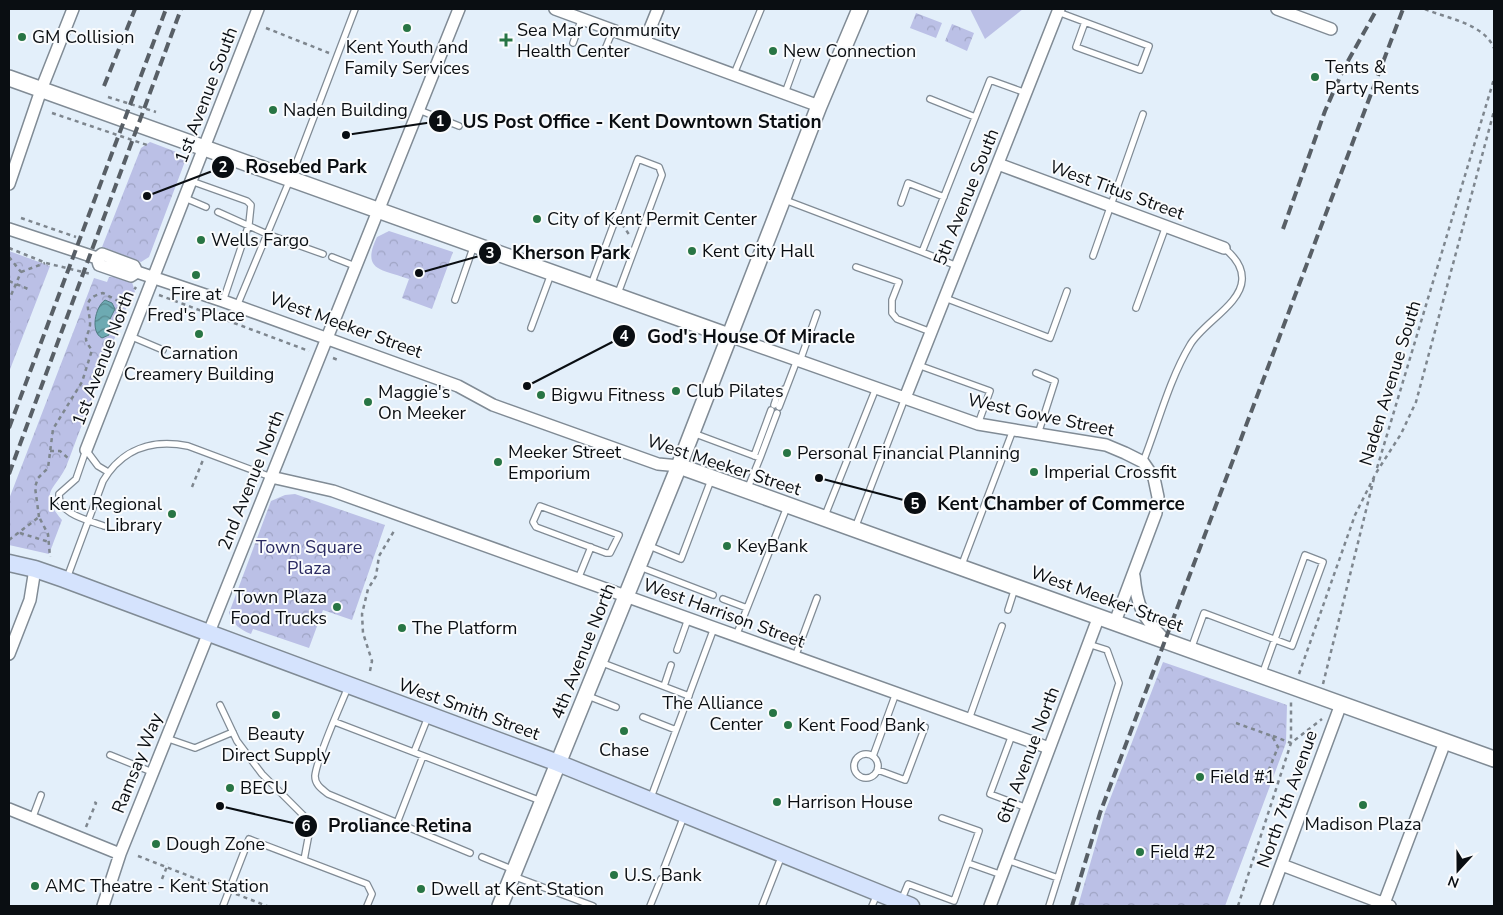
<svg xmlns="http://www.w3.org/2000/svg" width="1503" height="915" viewBox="0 0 1503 915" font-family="'Nunito Sans',sans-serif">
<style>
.green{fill:#bbc0e6}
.forest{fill:url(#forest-crowns)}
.water{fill:url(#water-waves);stroke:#4f7b82}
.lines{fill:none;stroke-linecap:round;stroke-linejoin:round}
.service-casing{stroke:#808b95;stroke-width:8}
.minor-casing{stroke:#808b95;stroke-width:14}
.tertiary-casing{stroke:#808b95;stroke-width:18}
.secondary-casing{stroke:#808b95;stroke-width:19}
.path{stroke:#7e868e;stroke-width:2.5;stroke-dasharray:4 4;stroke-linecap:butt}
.service{stroke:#fff;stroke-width:5.5}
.minor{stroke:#fff;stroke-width:11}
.tertiary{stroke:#fff;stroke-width:15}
.secondary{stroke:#d5e3fd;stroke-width:16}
.rail{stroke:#585f66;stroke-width:4;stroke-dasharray:10 5;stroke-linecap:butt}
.path-bridge{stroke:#7e868e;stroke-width:2.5;stroke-dasharray:4 4;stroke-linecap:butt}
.poi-dot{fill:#287544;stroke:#f9fbfd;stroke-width:2}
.labels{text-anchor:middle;stroke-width:4;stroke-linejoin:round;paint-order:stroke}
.poi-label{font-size:18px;fill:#0a0e12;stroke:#f9fbfd;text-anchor:start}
.street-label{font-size:18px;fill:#0a0e12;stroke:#f9fbfd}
.park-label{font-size:18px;fill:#2a2a61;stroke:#f9fbfd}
.leader{fill:none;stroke:#0a0e12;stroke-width:2}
.callout-dot{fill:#0a0e12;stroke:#f9fbfd;stroke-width:2}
.mark-label{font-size:15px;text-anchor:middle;font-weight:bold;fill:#fff}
.callout-label{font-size:19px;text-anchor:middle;font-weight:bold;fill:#0a0e12;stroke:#f9fbfd;stroke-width:4;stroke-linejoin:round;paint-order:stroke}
</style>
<defs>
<pattern id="forest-crowns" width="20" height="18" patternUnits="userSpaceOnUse" patternTransform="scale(1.25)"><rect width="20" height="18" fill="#bbc0e6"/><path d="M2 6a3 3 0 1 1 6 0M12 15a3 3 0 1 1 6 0" fill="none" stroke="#9fa4c4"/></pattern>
<pattern id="water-waves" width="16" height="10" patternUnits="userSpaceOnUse" patternTransform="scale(1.25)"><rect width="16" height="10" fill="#6daab2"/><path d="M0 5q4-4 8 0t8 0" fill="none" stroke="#58898f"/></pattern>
</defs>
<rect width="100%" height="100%" fill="#e3effa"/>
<path class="green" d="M970 9H1023L985 39Z"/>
<path class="forest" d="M916 13 942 23 936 38 910 28Z
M952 24 974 33 967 51 945 41Z
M150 142 187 156 149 257 141 262 102 247 141 148Z
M389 231 453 252 432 309 402 298 409 279C381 269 361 271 377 237Z
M9 251 50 266 9 372Z
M121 276 132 282 135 292 131 295 66 467C54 491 38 492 62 520L49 554 9 545V499L94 278 107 282 109 277Z
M295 494 385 525 352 620 323 610 309 648 253 629 251 634C239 629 234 625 229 613L271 501 285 495Z
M1163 662 1287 705 1286 743 1225 906H1078L1105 812Z"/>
<path class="water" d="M105 300 112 303 115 309 110 319 109 335 102 338C90 332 95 307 105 300Z"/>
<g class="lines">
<defs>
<path id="service" d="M1058 12 1149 46 1140 70 1076 47 1085 22
M573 43 582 18
M603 54 613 30
M734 74 761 9
M785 93 800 52
M930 99 975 117
M419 110 459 126
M191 181 247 201 251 205 249 224 223 301
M185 198 206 207
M785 200 922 252
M901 203 908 183 944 197
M218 212 267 234 323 254
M1093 256 1143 114
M332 257 355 266
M957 266 922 252 990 80 1026 93
M856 267 899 282 892 300V313L897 319 931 332
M591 285 638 159 659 167 662 175 617 296
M945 298 1050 338 1067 291
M455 300 474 245
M237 306 291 177 355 9
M1136 308 1166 226
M531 328 551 274
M130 336 163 350
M800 361 817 313
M918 365 990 391 978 424
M1036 373 1055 381 1038 434
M774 405 778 393 786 388
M779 407 797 360
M693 433 760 458 747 490
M754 456 771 410
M760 458 777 413
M1143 462C1158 424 1169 380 1190 345 1202 324 1241 304 1242 280 1243 266 1234 256 1224 248
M540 506 619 535 610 553H606L536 527 533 522Z
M824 518 876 388
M104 526C88 520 58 514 59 494L76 479 86 450 98 466 108 472
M855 528 905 398
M647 545 681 559 711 480
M640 567 713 595
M961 567 1013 430
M67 578 103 481C122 449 152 439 188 446L271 477
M578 579 591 547
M723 599 747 608
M1008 610 1015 588
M736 636 787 507
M1191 649 1204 613 1292 646 1323 562 1305 555 1262 675
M677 650 688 619
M795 657 817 598
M600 662 689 696
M664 686 671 665
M348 687C340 707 317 757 315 776 315 785 322 789 328 794L470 853
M588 696 616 707
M220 705 237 741 262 774 311 823 304 860
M643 717 676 730
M969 719 1002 626
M335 722 541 801
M1012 735 990 794 1027 808
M166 738 195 748 233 732
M414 752 428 717
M854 766a12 12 0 1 1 24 0a12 12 0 1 1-24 0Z
M110 755 152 772
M873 756 896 693
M878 770 905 780 925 727
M650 800 714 628
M32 819 41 795
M397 823 423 756
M482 857 514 870
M1007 860 1058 878
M968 863 1002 875
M664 868 684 816
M513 876 593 906
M901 901 908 884 954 901 979 831 942 818
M223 906 249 839 367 884 372 894 367 906
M650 906 661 879
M762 906 782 855
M872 906 877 894
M1049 906 1119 683 1107 650 1088 644"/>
<path id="minor" d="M555 9 819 106
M1277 9 1331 29
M645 41 658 9
M998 164 1224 248
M9 184 41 90 73 9
M9 229 97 258
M97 258 102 254 134 266 137 272 223 301 458 386 493 405 658 464 679 466
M97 258 99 265 131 276 137 272
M729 336 978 424 1106 445 1125 453 1143 462 1154 478 1158 497 1156 513 1115 622
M905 398 1059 9
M86 450 258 9
M271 477 333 491 1049 748
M1134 576C1137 606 1142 616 1163 638
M9 654 30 600 35 569
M9 809 120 854
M1282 865 1390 906
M103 906 120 854 459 9
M990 906 1099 616
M1266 906 1341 704
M1383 906 1445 742"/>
<path id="tertiary" d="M9 78 729 336
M679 466 1494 759
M500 906 679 466 819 106 860 9"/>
<path id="secondary" d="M9 563 35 569 64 579 558 763 911 906"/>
</defs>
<use href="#service" class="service-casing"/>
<use href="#minor" class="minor-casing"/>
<use href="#tertiary" class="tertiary-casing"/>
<use href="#secondary" class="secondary-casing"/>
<path class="path" d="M1425 9C1448 19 1483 23 1494 48
M266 28 329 53
M108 97 156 112
M52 113 147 145
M21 218 76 237
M622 224 630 236
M9 248 46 263 91 274
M9 257 21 272 9 300
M21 272 45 263
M9 281 28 289
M159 295 309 351
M333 358 338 360
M50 451H60L69 459
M1377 468 1494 79
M192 487 203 460
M39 517 35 487 38 478 48 468 53 429 82 382 92 350C81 336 88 339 90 325 91 311 79 299 103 293L118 301 131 295 136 287
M20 533 49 542
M9 540 39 517 48 534 50 557
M370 671 372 661 363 633 362 614 368 589 376 576 379 556 394 531
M1299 674 1355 515 1376 473 1401 434 1416 402 1494 111
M1323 684 1374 478
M1236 723 1272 736 1278 747 1264 782
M1273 736 1291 743 1322 719
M86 827 96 803 92 801
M138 856 220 888
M236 894 267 906
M1238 906 1291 743V701"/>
<use href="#service" class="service"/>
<use href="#minor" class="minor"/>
<use href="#tertiary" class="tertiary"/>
<use href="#secondary" class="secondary"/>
<path class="rail" d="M104 86 135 9
M1283 229 1325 111 1343 70 1377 9
M9 428 166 9
M9 474 181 9
M1072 906 1100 813 1403 9"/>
<path class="path-bridge" d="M162 879 168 864"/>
</g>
<g class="poi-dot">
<circle cx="407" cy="28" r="5"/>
<circle cx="22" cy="37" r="5"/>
<path d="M503.5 32.5h5v5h5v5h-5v5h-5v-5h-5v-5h5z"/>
<circle cx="773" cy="51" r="5"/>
<circle cx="1315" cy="77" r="5"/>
<circle cx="273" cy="110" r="5"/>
<circle cx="537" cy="219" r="5"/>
<circle cx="201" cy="240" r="5"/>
<circle cx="692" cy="251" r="5"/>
<circle cx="196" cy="275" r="5"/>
<circle cx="199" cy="334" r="5"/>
<circle cx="676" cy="391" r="5"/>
<circle cx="541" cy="395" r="5"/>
<circle cx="368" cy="402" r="5"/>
<circle cx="787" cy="453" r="5"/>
<circle cx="498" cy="462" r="5"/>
<circle cx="1034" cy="472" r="5"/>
<circle cx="172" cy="514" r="5"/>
<circle cx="727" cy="546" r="5"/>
<circle cx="337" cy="607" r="5"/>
<circle cx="402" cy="628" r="5"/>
<circle cx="773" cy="713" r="5"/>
<circle cx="276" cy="715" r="5"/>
<circle cx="788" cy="725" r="5"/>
<circle cx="624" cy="731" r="5"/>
<circle cx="1200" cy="777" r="5"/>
<circle cx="230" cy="788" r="5"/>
<circle cx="777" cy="802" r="5"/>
<circle cx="1363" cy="805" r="5"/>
<circle cx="156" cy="844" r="5"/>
<circle cx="1140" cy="852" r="5"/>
<circle cx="614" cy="875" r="5"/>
<circle cx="35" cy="886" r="5"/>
<circle cx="421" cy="889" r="5"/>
</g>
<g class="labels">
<g class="poi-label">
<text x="517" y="36">Sea Mar Community<tspan x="517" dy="21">Health Center</tspan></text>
<text x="32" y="43">GM Collision</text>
<text x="407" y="53" text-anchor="middle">Kent Youth and<tspan x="407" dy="21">Family Services</tspan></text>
<text x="783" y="57">New Connection</text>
<text x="1325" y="73">Tents &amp;<tspan x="1325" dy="21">Party Rents</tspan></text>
<text x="283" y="116">Naden Building</text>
<text x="547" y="225">City of Kent Permit Center</text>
<text x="211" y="246">Wells Fargo</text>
<text x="702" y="257">Kent City Hall</text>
<text x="196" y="300" text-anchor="middle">Fire at<tspan x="196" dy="21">Fred's Place</tspan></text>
<text x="199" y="359" text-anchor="middle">Carnation<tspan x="199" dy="21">Creamery Building</tspan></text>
<text x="686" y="397">Club Pilates</text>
<text x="378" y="398">Maggie's<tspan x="378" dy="21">On Meeker</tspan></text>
<text x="551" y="401">Bigwu Fitness</text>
<text x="508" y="458">Meeker Street<tspan x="508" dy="21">Emporium</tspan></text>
<text x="797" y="459">Personal Financial Planning</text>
<text x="1044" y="478">Imperial Crossfit</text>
<text x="162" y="510" text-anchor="end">Kent Regional<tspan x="162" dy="21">Library</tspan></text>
<text x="737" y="552">KeyBank</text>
<text x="327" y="603" text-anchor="end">Town Plaza<tspan x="327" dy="21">Food Trucks</tspan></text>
<text x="412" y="634">The Platform</text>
<text x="763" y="709" text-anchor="end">The Alliance<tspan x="763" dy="21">Center</tspan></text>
<text x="798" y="731">Kent Food Bank</text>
<text x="276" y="740" text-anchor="middle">Beauty<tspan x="276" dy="21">Direct Supply</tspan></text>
<text x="624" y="756" text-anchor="middle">Chase</text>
<text x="1210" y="783">Field #1</text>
<text x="240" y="794">BECU</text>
<text x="787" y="808">Harrison House</text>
<text x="1363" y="830" text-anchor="middle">Madison Plaza</text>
<text x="166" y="850">Dough Zone</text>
<text x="1150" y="858">Field #2</text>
<text x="624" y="881">U.S. Bank</text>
<text x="45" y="892">AMC Theatre - Kent Station</text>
<text x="431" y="895">Dwell at Kent Station</text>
</g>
<g class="street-label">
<text transform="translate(206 95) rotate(-69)" y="6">1st Avenue South</text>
<text transform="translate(1117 190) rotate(20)" y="6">West Titus Street</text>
<text transform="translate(966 197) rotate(-68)" y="6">5th Avenue South</text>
<text transform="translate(346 325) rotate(20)" y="6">West Meeker Street</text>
<text transform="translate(103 358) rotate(-69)" y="6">1st Avenue North</text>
<text transform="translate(1390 383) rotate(-73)" y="6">Naden Avenue South</text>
<text transform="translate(1041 415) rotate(12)" y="6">West Gowe Street</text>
<text transform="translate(724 465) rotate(18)" y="6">West Meeker Street</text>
<text transform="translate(251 480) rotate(-68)" y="6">2nd Avenue North</text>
<text transform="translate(1107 599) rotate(20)" y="6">West Meeker Street</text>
<text transform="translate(724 613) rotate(20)" y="6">West Harrison Street</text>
<text transform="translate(583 651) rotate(-68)" y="6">4th Avenue North</text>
<text transform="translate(469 709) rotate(20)" y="6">West Smith Street</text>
<text transform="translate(1028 755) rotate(-69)" y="6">6th Avenue North</text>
<text transform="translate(137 763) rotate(-68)" y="6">Ramsay Way</text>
<text transform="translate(1287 799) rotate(-70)" y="6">North 7th Avenue</text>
</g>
<g class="park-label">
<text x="309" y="553">Town Square<tspan x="309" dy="21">Plaza</tspan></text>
</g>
</g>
<path class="leader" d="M346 135L440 121M147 196L223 167M419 273L490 253M527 386L624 336M819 478L915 503M220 806L306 826"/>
<g class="callout-dot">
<circle cx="346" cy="135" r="5"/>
<circle cx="147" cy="196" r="5"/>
<circle cx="419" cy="273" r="5"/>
<circle cx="527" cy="386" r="5"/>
<circle cx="819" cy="478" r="5"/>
<circle cx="220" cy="806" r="5"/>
<circle cx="440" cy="121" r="12"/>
<circle cx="223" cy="167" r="12"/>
<circle cx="490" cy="253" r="12"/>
<circle cx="624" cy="336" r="12"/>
<circle cx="915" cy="503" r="12"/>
<circle cx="306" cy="826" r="12"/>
</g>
<g class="mark-label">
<text x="440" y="126">1</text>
<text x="223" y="172">2</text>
<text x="490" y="258">3</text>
<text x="624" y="341">4</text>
<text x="915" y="509">5</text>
<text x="306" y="831">6</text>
</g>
<g class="callout-label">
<text x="642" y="128">US Post Office - Kent Downtown Station</text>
<text x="306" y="173">Rosebed Park</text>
<text x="571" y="259">Kherson Park</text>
<text x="751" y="343">God's House Of Miracle</text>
<text x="1061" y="510">Kent Chamber of Commerce</text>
<text x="400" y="832">Proliance Retina</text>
</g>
<rect width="1503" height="915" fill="none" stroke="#0a0e12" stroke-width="20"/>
<g transform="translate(1458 870) rotate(201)" stroke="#f9fbfd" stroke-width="4" paint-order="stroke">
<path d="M0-4L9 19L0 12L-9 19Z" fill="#0a0e12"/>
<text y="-8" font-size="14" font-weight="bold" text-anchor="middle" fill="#0a0e12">N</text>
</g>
</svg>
